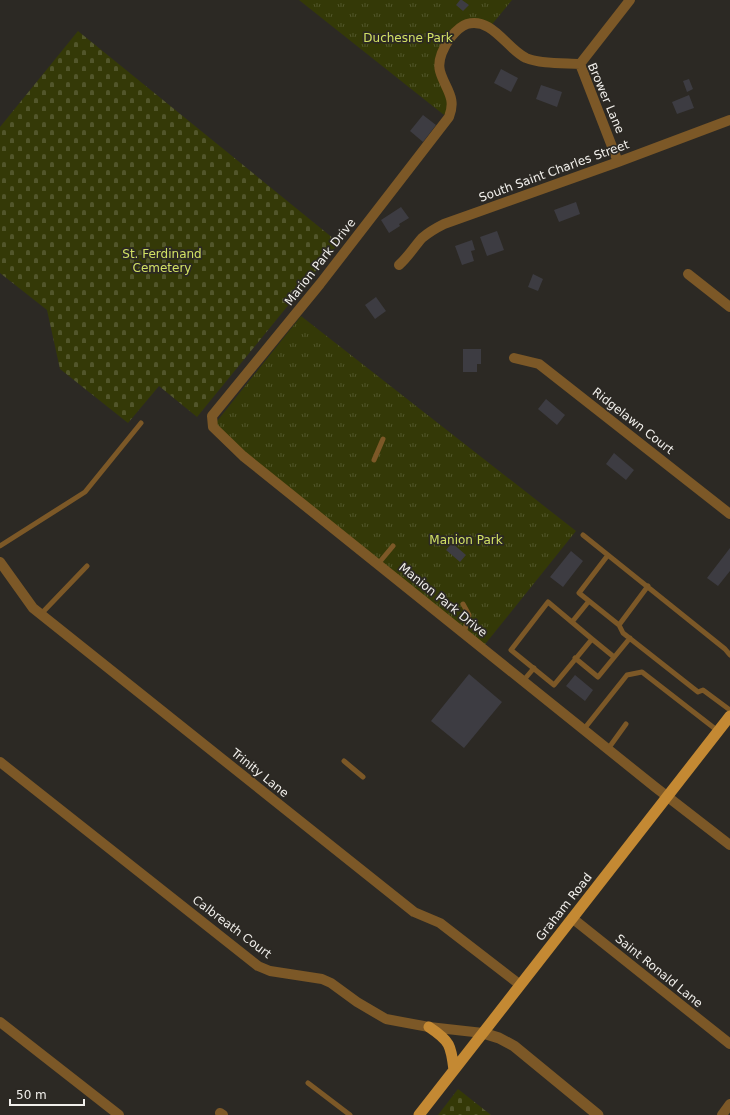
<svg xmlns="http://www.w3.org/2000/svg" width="730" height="1115" viewBox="0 0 730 1115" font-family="'DejaVu Sans',sans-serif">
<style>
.cemetery{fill:url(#cemetery-stones)}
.park{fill:url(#park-tufts)}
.building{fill:#3d3c42}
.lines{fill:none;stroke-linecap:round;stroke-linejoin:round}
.service{stroke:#7c5827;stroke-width:5}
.minor{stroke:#7c5827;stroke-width:10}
.tertiary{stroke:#7c5827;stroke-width:11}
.primary{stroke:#c48933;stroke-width:11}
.labels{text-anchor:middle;stroke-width:3.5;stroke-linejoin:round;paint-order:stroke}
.park-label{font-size:12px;fill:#d2e164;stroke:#2c2924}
.street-label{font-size:12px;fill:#f1efeb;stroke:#2c2924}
</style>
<defs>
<pattern id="cemetery-stones" width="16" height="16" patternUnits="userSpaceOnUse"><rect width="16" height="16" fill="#343907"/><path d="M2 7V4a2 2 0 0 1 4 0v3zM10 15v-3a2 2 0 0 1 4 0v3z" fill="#52562b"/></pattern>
<pattern id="park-tufts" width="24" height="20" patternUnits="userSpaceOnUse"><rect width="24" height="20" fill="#343907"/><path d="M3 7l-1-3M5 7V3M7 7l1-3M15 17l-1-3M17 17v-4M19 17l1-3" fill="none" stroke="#52562b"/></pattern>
</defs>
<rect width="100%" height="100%" fill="#2c2924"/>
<path class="cemetery" d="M78 31 339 243 197 417 159 386 128 423 60 369 47 310 0 273V127Z
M458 1089 491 1115H438Z"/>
<path class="park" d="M299 0H512L489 28 466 25 440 59 452 103 444 115Z
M301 316 576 531 482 648 210 430Z"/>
<path class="building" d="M460 0H462L469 5 463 11 456 5Z
M501 69 518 78 511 92 494 83Z
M689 79 693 89 687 92 683 81Z
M541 85 562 92 557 107 536 99Z
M689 95 694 108 677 114 672 102Z
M423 115 436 125 423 142 410 131Z
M576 202 580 214 559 222 554 210Z
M401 207 409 218 399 224 400 226 389 233 381 220Z
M497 231 504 250 487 256 480 237Z
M472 240 475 250 471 251 474 261 462 265 455 246Z
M533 274 543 279 538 291 528 287Z
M376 297 386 311 375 319 365 305Z
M463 349H481V364H477V372H463Z
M546 399 565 415 557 425 538 409Z
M614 453 634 470 626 480 606 464Z
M452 543 466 555 460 562 446 550Z
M730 548V571L718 586 707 578Z
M571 551 583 561 563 587 550 577Z
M469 674 502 702 464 748 431 721Z
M575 675 593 690 585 701 566 686Z"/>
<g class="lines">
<path class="service" d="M374 460 383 439
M583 535 725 649 730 655
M0 546 85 492 141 423
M608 555 579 593 619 625 648 586
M378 564 393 546
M463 604 469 615 464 633
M41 614 87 566
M572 622 589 601
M619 625 623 633 698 692 703 690 730 710
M592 639 548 602 511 650 554 685 592 639 614 657
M575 658 598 677 630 638
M523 681 534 668
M584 729 627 675 642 672 718 731
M608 749 626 724
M344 761 363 777
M308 1083 350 1115"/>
<path class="minor" d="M580 64 630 0
M618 162 580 64C564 63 540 64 526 58 506 48 492 17 467 24 461 26 455 32 451 37 444 46 437 60 440 71 445 89 457 97 449 117L320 284 212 416 213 427 243 456 655 787 730 845
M399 265C408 257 414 247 422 238 429 232 436 228 444 224L618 162 730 120
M688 274 730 307
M514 358 539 364 730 514
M0 562 33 608 414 912 440 923 519 984
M0 762 258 966 270 971 322 979 331 983 357 1002 386 1019 429 1027 483 1033
M572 918 730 1044
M0 1022 119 1115
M220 1113 223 1115
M722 1115 730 1104"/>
<path class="tertiary" d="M483 1033 499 1038 514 1046 598 1115"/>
<path class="primary" d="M429 1027C450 1041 451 1045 454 1070
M419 1115 730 716"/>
</g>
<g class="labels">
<g class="park-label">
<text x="408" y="42">Duchesne Park</text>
<text x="162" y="258">St. Ferdinand<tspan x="162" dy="14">Cemetery</tspan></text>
<text x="466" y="544">Manion Park</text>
</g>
<g class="street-label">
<text transform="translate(606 98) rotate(67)" y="4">Brower Lane</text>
<text transform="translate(554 171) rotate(-20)" y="4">South Saint Charles Street</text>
<text transform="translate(320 262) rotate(-52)" y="4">Marion Park Drive</text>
<text transform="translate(633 421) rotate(38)" y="4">Ridgelawn Court</text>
<text transform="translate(443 600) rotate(39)" y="4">Manion Park Drive</text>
<text transform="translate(260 773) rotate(39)" y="4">Trinity Lane</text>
<text transform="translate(564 907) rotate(-52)" y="4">Graham Road</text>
<text transform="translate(232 927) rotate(37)" y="4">Calbreath Court</text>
<text transform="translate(659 971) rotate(39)" y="4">Saint Ronald Lane</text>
</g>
</g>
<path d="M10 1099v6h74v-6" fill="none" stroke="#f1efeb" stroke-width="2"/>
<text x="16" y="1099" font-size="12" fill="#f1efeb" stroke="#2c2924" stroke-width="3" paint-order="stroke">50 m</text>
</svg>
